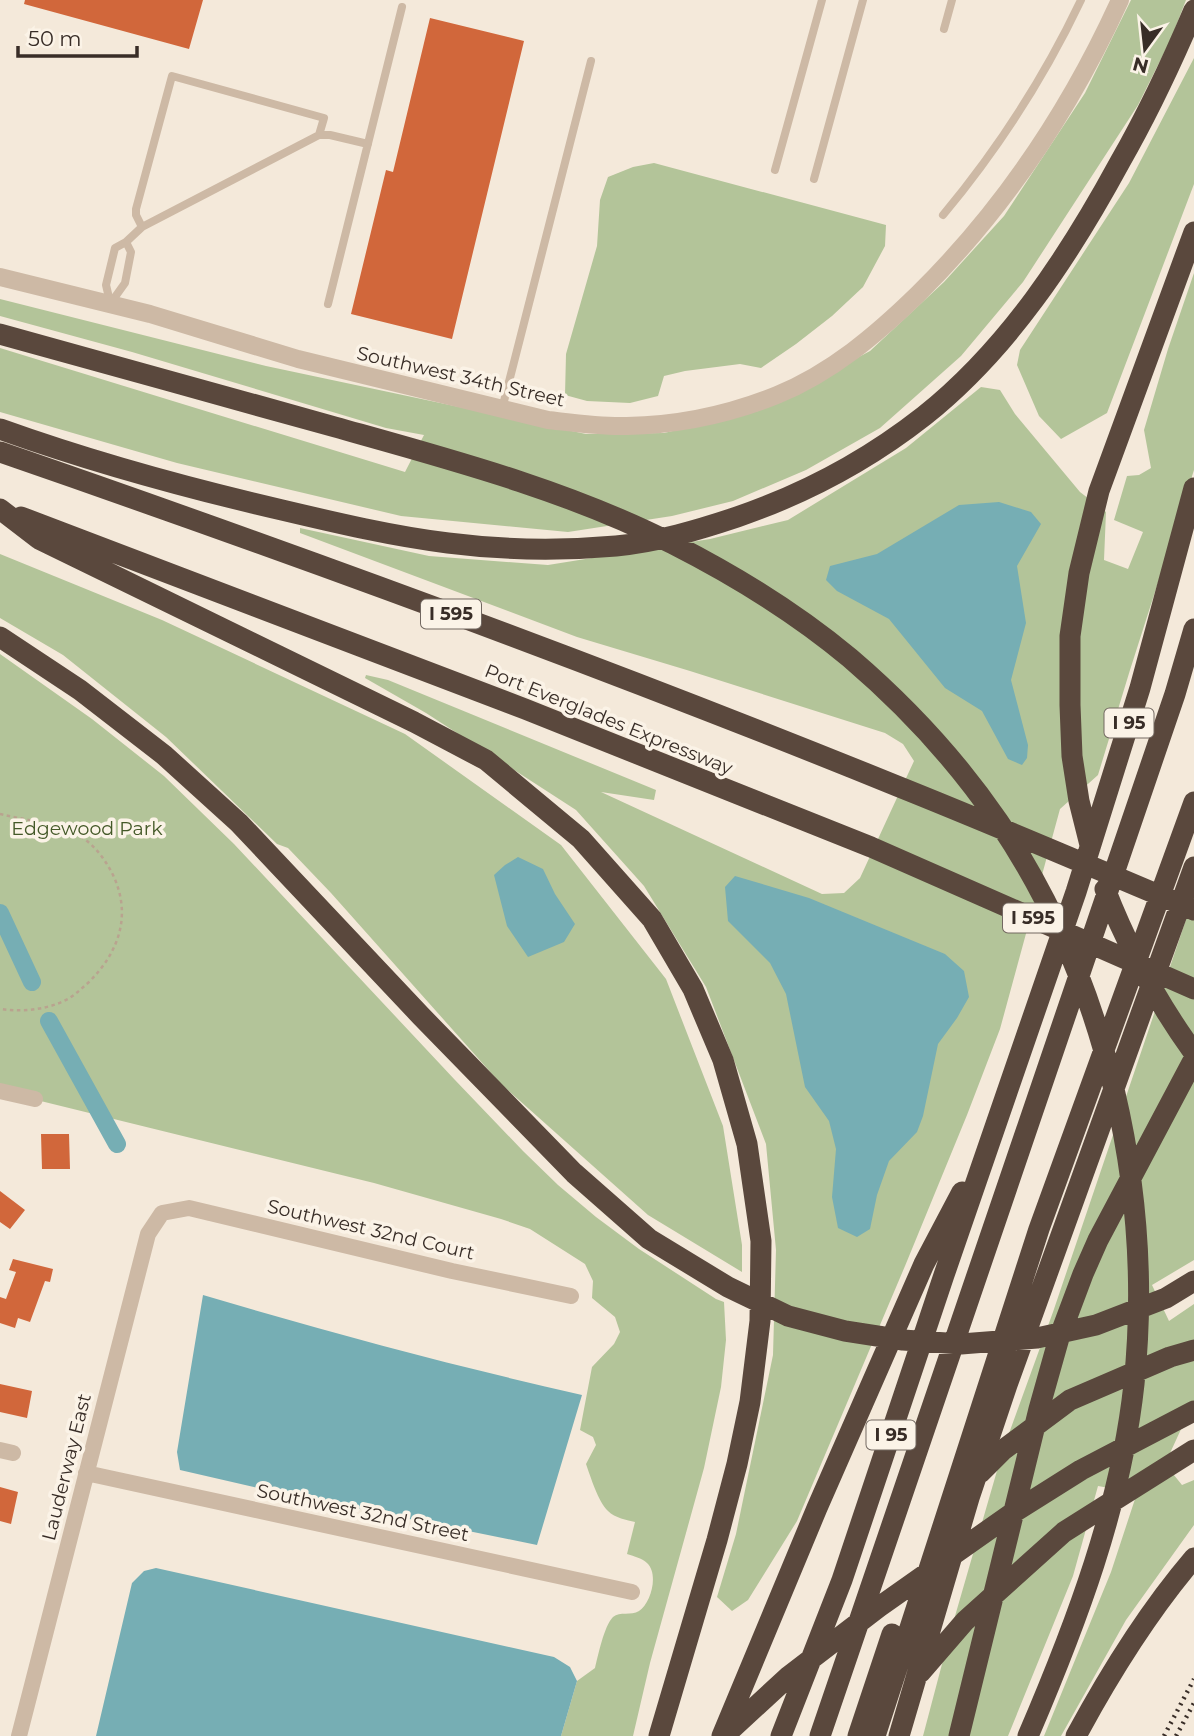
<svg xmlns="http://www.w3.org/2000/svg" width="1194" height="1736" viewBox="0 0 1194 1736" font-family="Montserrat,sans-serif">
<style>
.green{fill:#b3c499}
.water{fill:#76aeb4}
.lines{fill:none;stroke-linecap:round;stroke-linejoin:round}
.canal{stroke:#76aeb4;stroke-width:18}
.building{fill:#d1673b}
.path{stroke:#b9a38f;stroke-width:2.5;stroke-dasharray:3.5 3.5;stroke-linecap:butt}
.service{stroke:#cdb9a5;stroke-width:8}
.minor{stroke:#cdb9a5;stroke-width:16}
.tertiary{stroke:#cdb9a5;stroke-width:18}
.motorway{stroke:#5a483d;stroke-width:21}
.rail{stroke:#382d27;stroke-width:4.5;stroke-dasharray:2 5;stroke-linecap:butt}
.labels{text-anchor:middle;stroke-width:7;stroke-linejoin:round;paint-order:stroke}
.shield{fill:#fbf3e7;stroke:#726861;stroke-width:2}
.shield-label{font-size:18px;font-weight:bold;fill:#382d27}
.street-label{font-size:19px;fill:#382d27;stroke:#fbf3e7}
.park-label{font-size:19px;fill:#445928;stroke:#fbf3e7}
</style>
<rect width="100%" height="100%" fill="#f4e9da"/>
<path class="green" d="M1131 0H1186L1171 39 1138 105 1023 282 961 356 880 428 806 470 733 501 672 516 568 532 401 516 177 463 0 412V348L405 472 424 435 386 428 132 352 0 316V299L266 366 586 434 664 433 758 411 870 351 944 282 1004 216 1085 93Z
M1194 58V184L1107 413 1061 439 1039 416 1017 365 1020 350 1129 183Z
M654 163 886 225 885 246 863 287 832 316 796 344 761 368 740 364 685 371 664 376 658 396 630 403 587 401 565 395 566 354 597 246 600 200 608 177 633 167Z
M1194 273V470L1130 670 1098 775 1060 809 1000 1029 967 1115 905 1266 797 1521 748 1600 732 1611 717 1597 736 1534 773 1355 776 1250 766 1144 706 987 644 886 576 810 426 713 365 678 366 675 388 680 656 790 654 800 601 792 822 894 844 893 860 878 914 761 903 744 885 733 690 671 577 637 300 533V528L429 556 548 565 710 539 788 520 906 448 981 387 1000 390 1015 414 1080 492 1106 512 1104 560 1128 569 1143 532 1114 520 1127 476 1139 475 1151 468 1144 430 1168 349Z
M0 554 162 620 405 734 561 845 666 979 723 1126 742 1245V1272L648 1215 501 1084 331 893 288 848 277 844 166 737 63 655 0 618Z
M0 654 92 719 164 776 234 844 455 1080 523 1151 558 1185 596 1217 639 1249 716 1299 724 1302 726 1340 721 1387 704 1468 650 1663 633 1736H561L577 1681 595 1668C598 1656 604 1626 613 1617 620 1611 631 1616 639 1611 651 1603 659 1574 647 1563 642 1558 633 1556 627 1554L635 1522C627 1520 615 1518 608 1511 598 1501 591 1478 586 1464L596 1445 593 1437 580 1430 592 1367 614 1344 620 1332 615 1317 592 1298 593 1281 585 1264 530 1229 501 1219 374 1183 0 1091Z
M1194 896V1260L1152 1285 1169 1321 1194 1304V1401L1165 1464 1182 1485 1194 1480V1525L1126 1620 1061 1736H1044L1111 1572 1137 1493 1098 1486 1073 1576 1008 1736H923L951 1630 1003 1450 1053 1312Z"/>
<path class="water" d="M999 502 1031 512 1041 524 1017 566 1026 623 1011 680 1028 745 1027 758 1022 765 1008 759 982 711 945 688 889 619 837 591 826 580 830 566 877 554 959 505Z
M518 857 543 869 555 894 575 924 564 942 528 957 507 926 494 875 505 865Z
M735 876 809 898 945 954 964 971 969 997 957 1018 938 1044 923 1116 917 1132 889 1161 877 1195 870 1229 857 1237 838 1228 832 1197 836 1149 829 1121 805 1087 786 994 770 963 728 921 725 887Z
M203 1295C328 1332 454 1366 582 1395L537 1545 267 1490 180 1470 177 1452Z
M156 1568 554 1657 570 1667 577 1681 561 1736H96L132 1583 144 1571Z"/>
<g class="lines">
<path class="canal" d="M0 913 32 982
M49 1021 117 1144"/>
</g>
<path class="building" d="M25 0H203L189 49 24 4Z
M430 18 524 41 452 339 351 314 386 170 393 172Z
M41 1134H69L70 1169H42Z
M0 1191 25 1210 10 1229 0 1222Z
M13 1259 53 1269 50 1282 45 1281 30 1322 18 1318 15 1328 0 1323V1297L6 1299 16 1272 9 1270Z
M0 1384 32 1391 27 1418 0 1412Z
M0 1487 18 1492 11 1524 0 1521Z"/>
<g class="lines">
<path class="path" d="M0 814C25 820 55 823 78 835 94 844 105 859 113 875 132 915 119 952 89 982 82 988 76 994 68 999 47 1010 23 1012 0 1009"/>
<path class="service" d="M944 29 952 0
M775 170 822 0
M814 179 863 0
M943 215C998 149 1044 78 1081 0
M142 227 136 215V209L172 76 324 118 319 135
M110 302 106 285 115 248 126 242 142 227 319 135H330L368 144
M110 304 125 283 131 252 126 242
M328 304 402 7
M502 409 591 61"/>
<path class="minor" d="M0 1091 35 1099
M0 1450 13 1453
M86 1473 632 1592
M19 1736 148 1234 162 1213 189 1208 452 1271 571 1296"/>
<path class="tertiary" d="M0 277 150 314 298 359 548 420C574 423 601 427 627 426 677 425 730 414 777 395 831 373 876 335 918 294 1004 209 1070 110 1120 0"/>
<path class="motorway" d="M0 334C112 365 223 396 335 427 449 459 567 490 673 544 736 576 796 613 850 658 905 705 957 761 998 821 1107 982 1154 1192 1134 1384 1121 1506 1076 1624 1028 1736
M0 429C92 462 187 488 282 510 337 523 392 536 448 543 503 550 560 551 616 546 658 542 698 530 737 517 804 494 868 460 924 416 1008 349 1069 256 1120 162 1148 113 1172 62 1194 10
M0 452C301 556 602 666 897 786 997 826 1095 868 1194 910
M0 509 39 539 414 722 486 760 581 839 652 919 693 989 723 1060 747 1144 761 1241 760 1321 750 1402 737 1464 717 1540 659 1736
M21 517 525 709 871 847 1194 989
M0 637 80 690 164 755 239 823 421 1016 574 1173 649 1239 728 1287 788 1316 845 1331 903 1340 961 1344 1037 1338 1096 1325 1166 1298 1194 1281
M1090 845 1079 801 1072 756 1070 705V636L1079 573 1099 491 1194 232
M1105 889C1128 948 1157 1002 1194 1053
M980 1473 1003 1450 1070 1400 1170 1357 1194 1350
M920 1673 965 1621 1064 1532 1194 1450
M725 1735 789 1676 879 1607 1011 1514 1081 1470 1194 1411
M722 1736 817 1508 924 1264 962 1192
M781 1736 842 1580 944 1275 1076 892 1140 688 1194 488
M820 1736 1175 694 1194 629
M858 1736 892 1634
M875 1736 1039 1229 1194 802
M899 1736 969 1498 1007 1385 1194 867
M959 1736 1039 1409 1059 1338 1083 1274 1098 1240 1194 1059
M1076 1736C1110 1673 1147 1613 1194 1558"/>
<path class="rail" d="M1164 1736 1194 1679
M1176 1736 1194 1703"/>
</g>
<g class="labels">
<g class="shield">
<rect x="421" y="599.5" width="60" height="29" rx="5"/>
<rect x="1104.5" y="708.5" width="49" height="29" rx="5"/>
<rect x="1003" y="903.5" width="60" height="29" rx="5"/>
<rect x="866.5" y="1420.5" width="49" height="29" rx="5"/>
</g>
<g class="shield-label">
<text x="451" y="620">I 595</text>
<text x="1129" y="729">I 95</text>
<text x="1033" y="924">I 595</text>
<text x="891" y="1441">I 95</text>
</g>
<g class="street-label">
<text transform="translate(461 376) rotate(13)" y="7">Southwest 34th Street</text>
<text transform="translate(609 719) rotate(22)" y="7">Port Everglades Expressway</text>
<text transform="translate(371 1229) rotate(13)" y="7">Southwest 32nd Court</text>
<text transform="translate(66 1467) rotate(-76)" y="7">Lauderway East</text>
<text transform="translate(363 1512) rotate(12)" y="7">Southwest 32nd Street</text>
</g>
<g class="park-label">
<text x="87" y="835">Edgewood Park</text>
</g>
</g>
<g transform="translate(1145 49) rotate(195)" stroke="#fbf3e7" stroke-width="5" paint-order="stroke">
<path d="M0-5L12 26L0 18L-12 26Z" fill="#382d27"/>
<text y="-10" font-size="19" font-weight="bold" text-anchor="middle" fill="#382d27">N</text>
</g>
<path d="M18 46v10h119v-10" fill="none" stroke="#382d27" stroke-width="3.5"/>
<text x="28" y="46" font-size="21" fill="#382d27" stroke="#fbf3e7" stroke-width="5" paint-order="stroke">50 m</text>
</svg>
